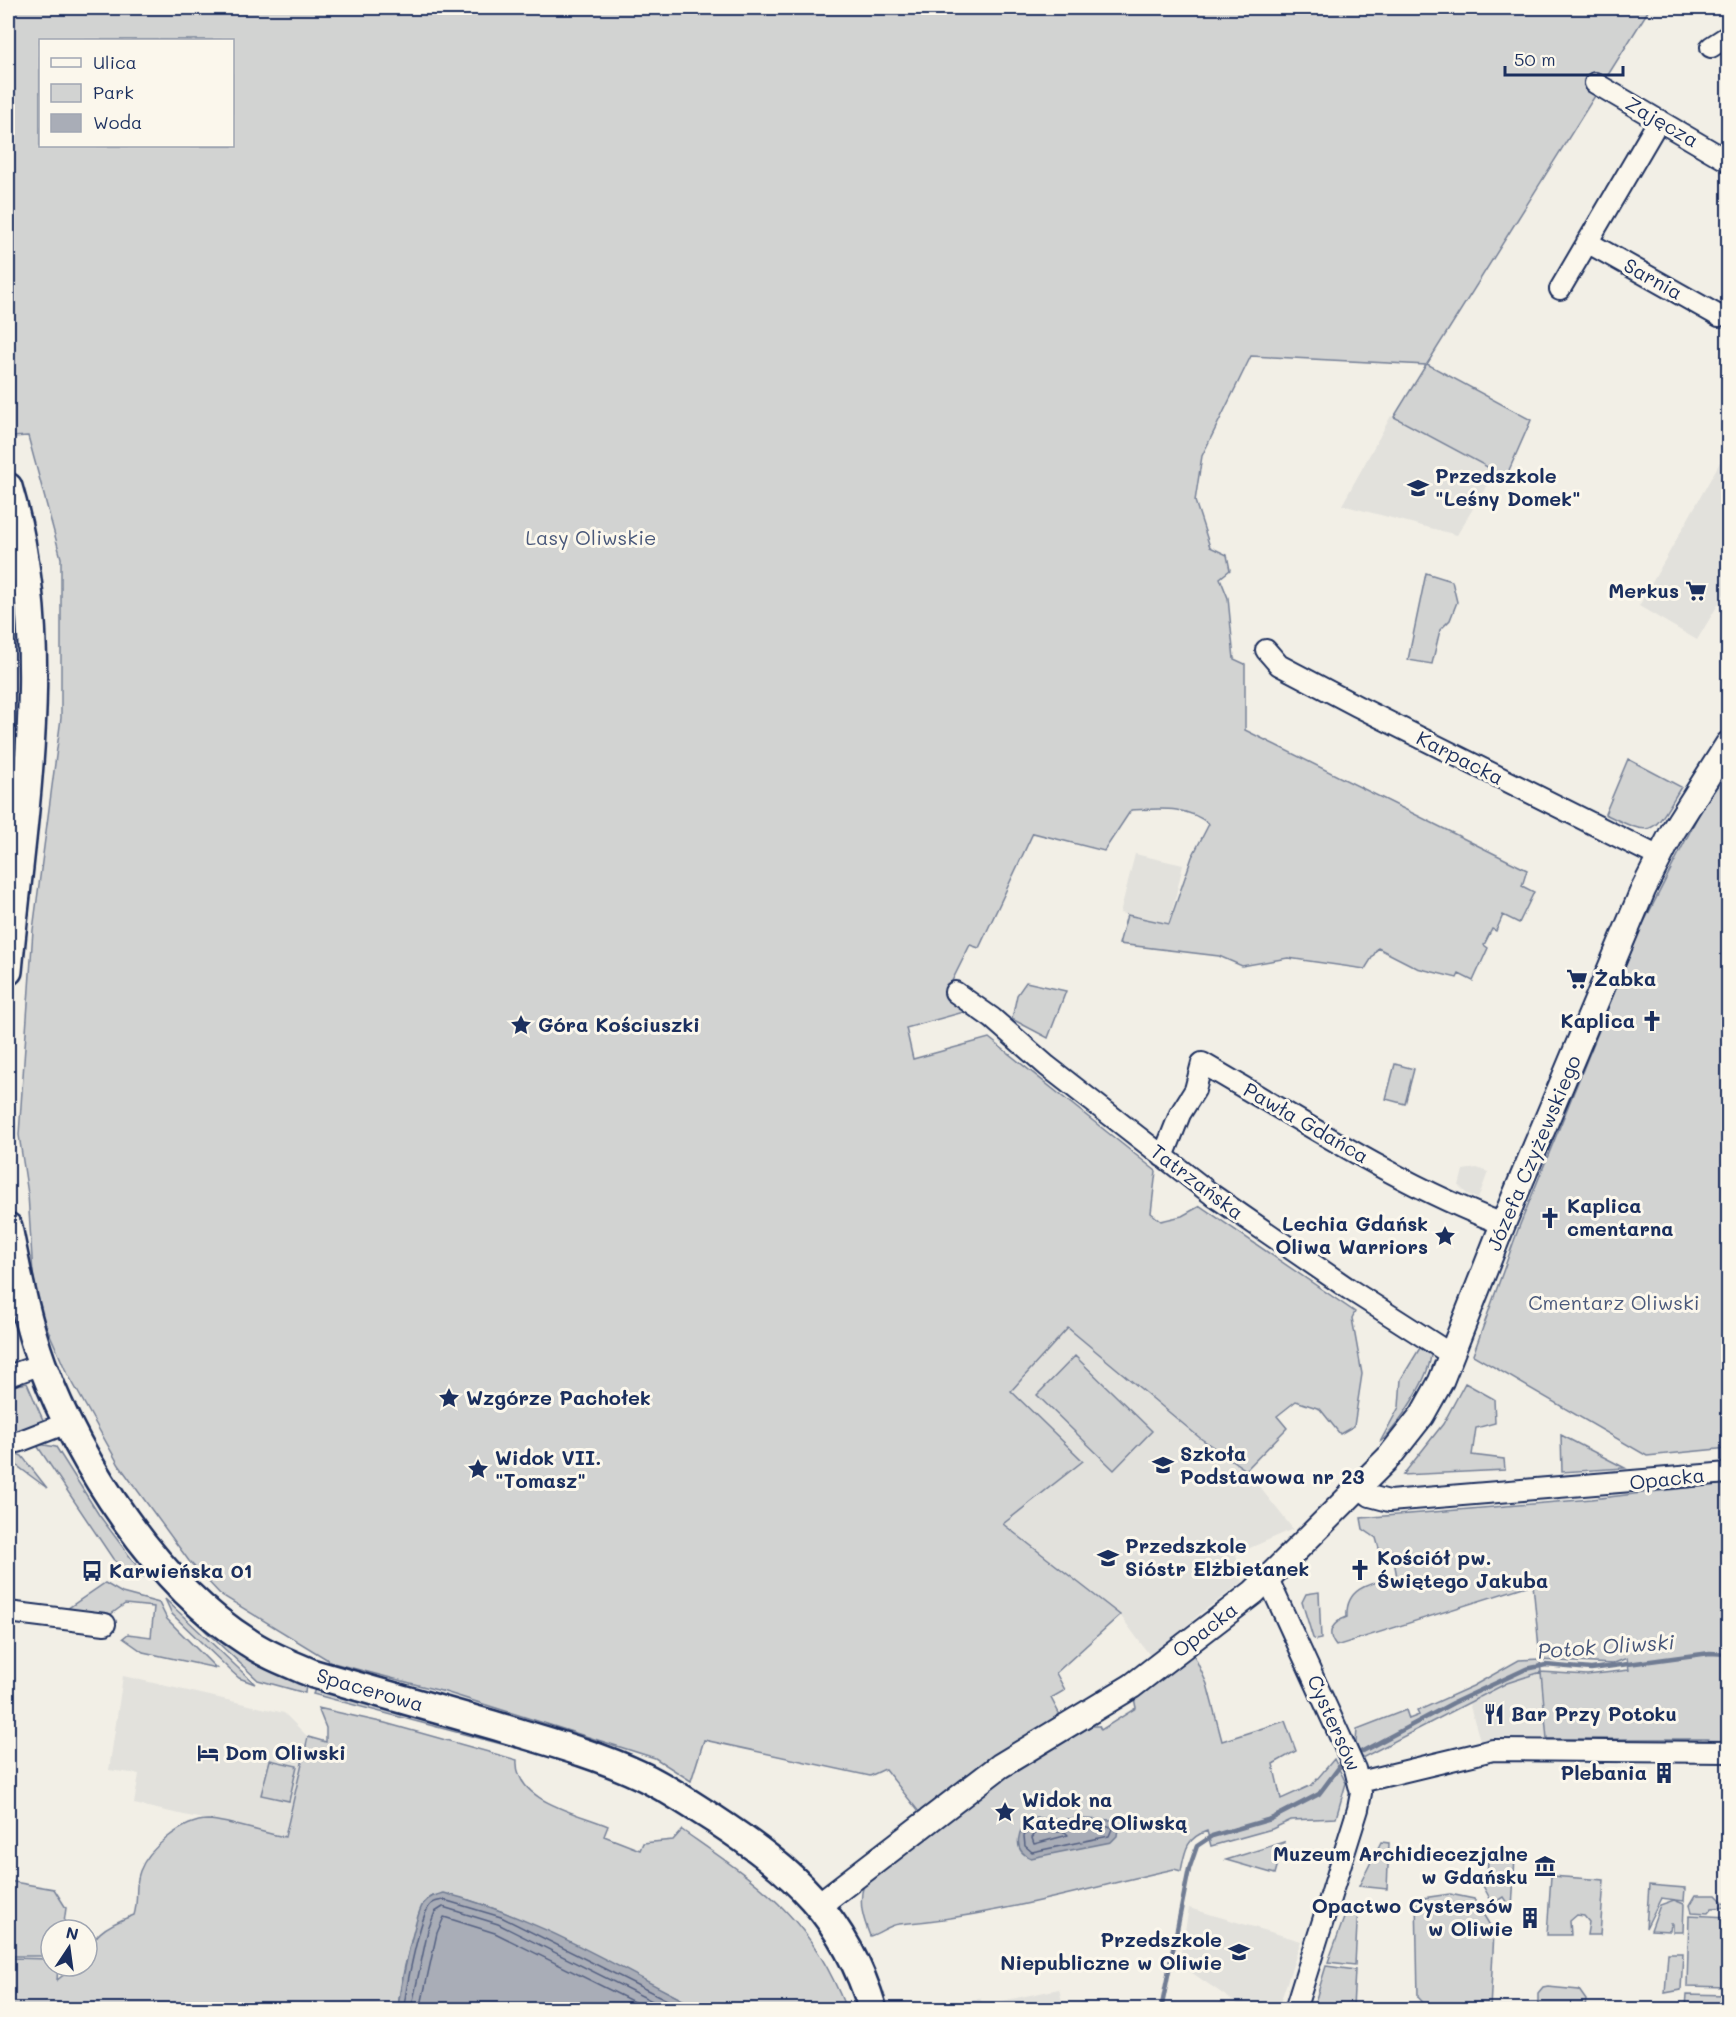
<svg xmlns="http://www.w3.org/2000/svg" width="1736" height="2017" viewBox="0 0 1736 2017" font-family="Mali,sans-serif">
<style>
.built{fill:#e2e1dc}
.green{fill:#d2d3d2;stroke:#768198;stroke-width:1.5;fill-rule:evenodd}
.water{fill:#a9adb7;stroke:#707b93;stroke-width:1.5}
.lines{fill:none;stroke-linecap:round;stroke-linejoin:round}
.shore{stroke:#546182;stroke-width:1.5}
.stream{stroke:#707b93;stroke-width:4.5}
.minor-casing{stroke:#1b2f5e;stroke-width:24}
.tertiary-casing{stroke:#1b2f5e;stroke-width:28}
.secondary-casing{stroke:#1b2f5e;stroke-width:32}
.minor{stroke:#fbf7ec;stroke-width:20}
.tertiary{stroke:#fbf7ec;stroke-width:24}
.secondary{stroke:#fbf7ec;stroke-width:27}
.labels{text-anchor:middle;stroke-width:6;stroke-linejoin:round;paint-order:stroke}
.street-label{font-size:20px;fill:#1b2f5e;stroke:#fbf7ec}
.poi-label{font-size:20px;font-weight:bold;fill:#1b2f5e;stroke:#fbf7ec;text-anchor:start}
.park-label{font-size:20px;fill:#49587b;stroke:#fbf7ec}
.water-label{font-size:21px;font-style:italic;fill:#465579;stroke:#fbf7ec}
</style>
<rect width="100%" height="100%" fill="#f2efe6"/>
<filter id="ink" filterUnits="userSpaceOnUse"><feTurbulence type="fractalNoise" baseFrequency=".0167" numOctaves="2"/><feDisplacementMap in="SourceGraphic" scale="12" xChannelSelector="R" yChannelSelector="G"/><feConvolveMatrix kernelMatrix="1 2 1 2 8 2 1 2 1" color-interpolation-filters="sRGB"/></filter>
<g filter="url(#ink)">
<path class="built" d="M1391 416 1495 472 1457 535 1342 505Z
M1728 448V588L1697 640 1639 606Z
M1135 854 1183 865 1169 925 1120 913Z
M1477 1168 1488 1172 1478 1199 1467 1194 1459 1186 1463 1170Z
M1068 1328 1200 1438 1246 1470 1293 1529 1236 1554 1243 1582 1202 1612 1151 1657 1120 1615 1003 1524 1082 1461 1011 1391Z
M1541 1672 1547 1739 1480 1740 1469 1703 1521 1677Z
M123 1676 284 1713 308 1737 285 1837 134 1804 139 1774 109 1770Z
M1189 1908 1301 1941 1278 2009H1245L1179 1964Z
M1059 1989 1064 2009H934L980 1998 983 2005Z"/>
<path class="green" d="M8 8H1650L1427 364 1531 420 1506 477 1394 417 1426 365 1251 356 1202 456 1195 501 1210 547 1227 555 1230 570 1220 578 1228 598 1234 659 1245 664V730L1527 870 1522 886 1534 892 1519 923 1503 915 1496 931 1492 929 1484 945 1488 948 1473 981 1459 974 1457 978 1417 968 1378 948 1365 969 1288 958 1242 966 1219 956 1119 944 1127 915 1169 924 1192 857 1209 824C1185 805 1160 809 1131 810L1104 851 1033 833 979 948 970 945 946 993 971 1010 906 1028 913 1059 989 1038 1156 1171 1151 1213 1161 1221 1182 1216 1200 1206 1355 1312 1352 1318 1362 1374 1354 1426 1340 1434 1320 1409 1296 1401 1277 1416 1287 1428 1246 1470 1200 1438 1068 1328 1011 1391 1083 1461 1003 1524 1120 1615 1056 1673 1065 1690 1051 1698 1061 1717 988 1761 919 1812 885 1769 870 1776 704 1740 691 1781 655 1758 445 1692 333 1663 220 1594 189 1561 119 1465 65 1369 41 1314 33 1275 28 1194 19 1135 33 930 61 718V558L28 436 12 437 8 425ZM40 40H232V146H40Z
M1426 573 1452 581 1457 602 1450 620 1440 630 1432 664 1408 660Z
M1628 759 1681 787C1652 834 1656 839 1605 814Z
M1728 771V1448L1647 1456 1473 1355 1519 1227 1639 932 1704 804Z
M1026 982 1066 991 1048 1038 1012 1019 1017 995Z
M1395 1064 1414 1069 1405 1104 1386 1099Z
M1423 1343 1431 1350C1433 1373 1397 1429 1380 1442L1399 1407 1401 1379Z
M1075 1356 1152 1431 1114 1470 1037 1395Z
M27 1383 43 1420 23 1430 8 1431V1387Z
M1465 1383 1494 1399 1495 1423 1476 1428 1472 1455 1504 1459 1505 1470 1403 1475 1443 1424Z
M1561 1435 1625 1468 1562 1472Z
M38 1444 56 1447 99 1515 145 1577 130 1573 113 1559 38 1447Z
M8 1450 22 1456 47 1488 8 1459Z
M1728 1483V1742H1709L1708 1739H1547L1541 1672 1507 1683 1362 1758 1356 1743 1357 1729 1406 1710 1409 1719 1419 1715 1417 1711 1473 1686 1519 1660 1540 1659 1533 1584 1336 1646C1325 1632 1333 1622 1347 1617 1345 1586 1373 1583 1397 1577L1392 1550 1380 1552 1376 1538 1363 1529 1361 1518 1592 1499ZM1627 1658 1629 1670 1587 1675 1541 1672 1540 1660 1612 1664Z
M105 1583 122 1593 159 1603 167 1619 216 1668 143 1652 123 1638 128 1634 151 1637 154 1607 125 1604 107 1617 67 1613V1609Z
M1319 1592 1321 1639 1316 1640 1313 1638 1302 1602 1306 1594Z
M168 1596 306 1684 305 1693 258 1680Z
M165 1599 255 1684 239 1678 230 1670 172 1614Z
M1193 1653 1207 1684 1222 1741 1285 1721 1296 1751 1273 1764 1281 1799 1312 1785 1334 1759 1346 1783 1336 1818 1291 1820 1272 1829 1211 1846 1207 1831C1186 1838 1185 1851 1181 1871L1174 1869C1084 1889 991 1917 899 1924 888 1925 879 1934 870 1936 863 1918 858 1903 864 1884L976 1796 1089 1724 1092 1726H1099L1101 1730 1136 1708 1134 1698Z
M316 1687 518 1743 520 1749 313 1694Z
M318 1708 385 1723 517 1760C514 1801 577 1813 608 1826L604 1836 640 1850 643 1843 673 1840 682 1830C760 1885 811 1916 846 2009H700L565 1940 503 1912 469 1900 432 1896C414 1912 400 1984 398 2009L8 2010V1958L51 1959V1966H58L57 1980 75 1966H87C87 1935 107 1925 134 1915 139 1899 134 1887 140 1871 148 1849 183 1820 208 1820 228 1821 264 1833 285 1837L308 1737 326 1742V1728Z
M270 1760 297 1766 289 1801 261 1795Z
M1284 1842 1275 1874 1226 1860Z
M1381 1842 1389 1843 1387 1889 1359 1886Z
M1488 1856 1515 1857 1512 1909 1504 1897 1493 1904 1482 1884 1487 1882Z
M1551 1876 1604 1880 1600 1935H1587L1589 1922 1584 1916 1577 1915 1570 1921 1571 1935H1547Z
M8 1881 54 1889 66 1908 63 1930H51V1956H8Z
M1649 1885 1685 1888 1684 1901 1661 1898 1646 1928Z
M1450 1894 1474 1899 1494 1932 1490 2009H1429L1418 1997 1416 1899Z
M1696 1895H1716L1728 1907 1712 1908 1708 1913 1692 1912 1690 1905Z
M1674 1900 1684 1904 1683 1932H1673V1924H1671L1670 1931 1651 1930 1660 1905Z
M1358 1904 1355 1965 1328 1962 1348 1907Z
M1689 1915 1728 1917V1987L1687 1986Z
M1668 1953H1683L1681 1990 1665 1993Z
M1326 1966 1355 1970 1353 2008 1381 2009H1313Z
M1548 1987 1579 1990 1586 2000 1585 2009H1538V1994L1543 1988Z
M1687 1994 1728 1995V2009L1686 2008Z"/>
<path class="water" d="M1030 1818 1113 1820 1118 1828 1117 1836 1111 1842 1031 1858C1011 1851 1018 1829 1030 1818Z
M444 1893C535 1916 617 1967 700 2009H398C399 1993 415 1916 423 1904 428 1897 436 1895 444 1893Z"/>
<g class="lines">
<path class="shore" d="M1033 1824 1109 1826 1112 1829 1109 1836 1032 1852 1025 1846 1024 1836Z
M1037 1831 1065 1832 1068 1835 1034 1844 1032 1838Z
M404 2010C405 1991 419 1923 428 1908 431 1902 437 1901 444 1900L501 1917 687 2010
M411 2010 428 1930 435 1912 443 1907 498 1924 670 2010
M420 2010 437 1933 444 1917 495 1933 650 2010"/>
<path class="stream" d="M1361 1752 1453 1703 1526 1669 1546 1665 1591 1669 1710 1653 1728 1654
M1161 2010 1189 1869 1197 1846 1212 1836 1271 1819 1319 1794 1340 1766"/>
<defs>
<path id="minor" d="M1711 47 1728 36
M1595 83 1728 161
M1587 242 1719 316
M1560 289 1659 120
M1266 650 1279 665 1357 706 1659 857
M955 992 992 1018 1047 1066 1214 1196 1349 1289 1452 1355
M1163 1157 1180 1114 1195 1090 1202 1063C1301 1120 1397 1184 1503 1224
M8 1376 42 1364
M8 1441 18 1442 67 1423
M1360 1488 1370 1496 1389 1501 1728 1473
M1268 1579 1355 1769 1361 1793 1358 1809 1295 2010
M8 1612 105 1624
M1360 1782 1493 1750 1727 1752"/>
<path id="tertiary" d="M820 1904 1000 1766 1132 1686 1254 1592 1389 1457 1422 1415 1441 1381 1503 1224 1643 890 1673 831 1728 744"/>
<path id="secondary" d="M8 487C55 645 23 810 8 971
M8 1227C17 1272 26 1320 42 1364 79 1463 157 1585 248 1642 268 1656 291 1664 314 1674 373 1691 433 1708 493 1725 542 1740 593 1753 640 1775 666 1787 690 1804 714 1819 793 1871 845 1916 873 2010"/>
</defs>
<use href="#minor" class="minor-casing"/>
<use href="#tertiary" class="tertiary-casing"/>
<use href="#secondary" class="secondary-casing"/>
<use href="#minor" class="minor"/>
<use href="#tertiary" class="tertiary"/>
<use href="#secondary" class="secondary"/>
</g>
</g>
<defs>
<symbol id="school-bare" viewBox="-9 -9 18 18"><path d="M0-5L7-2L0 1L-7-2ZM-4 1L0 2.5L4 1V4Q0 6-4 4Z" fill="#1b2f5e" stroke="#fbf7ec" stroke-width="2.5" paint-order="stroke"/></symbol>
<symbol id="supermarket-bare" viewBox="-9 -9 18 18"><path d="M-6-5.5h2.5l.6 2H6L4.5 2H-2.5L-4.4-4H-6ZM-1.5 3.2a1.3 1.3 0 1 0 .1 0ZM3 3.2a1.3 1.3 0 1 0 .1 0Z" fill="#1b2f5e" stroke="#fbf7ec" stroke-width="2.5" paint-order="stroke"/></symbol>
<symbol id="church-bare" viewBox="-9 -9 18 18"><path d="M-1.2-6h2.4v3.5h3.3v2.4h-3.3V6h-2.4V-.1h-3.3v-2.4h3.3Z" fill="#1b2f5e" stroke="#fbf7ec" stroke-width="2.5" paint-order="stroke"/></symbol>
<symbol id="sight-bare" viewBox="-9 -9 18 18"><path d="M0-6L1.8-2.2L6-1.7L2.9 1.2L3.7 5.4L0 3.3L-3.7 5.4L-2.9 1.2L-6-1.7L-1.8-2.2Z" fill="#1b2f5e" stroke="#fbf7ec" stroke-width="2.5" paint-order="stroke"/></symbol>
<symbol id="bus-bare" viewBox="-9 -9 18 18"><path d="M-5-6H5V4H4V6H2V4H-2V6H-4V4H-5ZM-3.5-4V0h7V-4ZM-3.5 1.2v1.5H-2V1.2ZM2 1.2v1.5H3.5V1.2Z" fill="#1b2f5e" stroke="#fbf7ec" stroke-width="2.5" paint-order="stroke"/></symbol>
<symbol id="restaurant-bare" viewBox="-9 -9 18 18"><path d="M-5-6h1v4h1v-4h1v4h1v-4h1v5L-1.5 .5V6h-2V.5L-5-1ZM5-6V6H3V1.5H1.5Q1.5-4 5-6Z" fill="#1b2f5e" stroke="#fbf7ec" stroke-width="2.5" paint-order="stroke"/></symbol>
<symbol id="hotel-bare" viewBox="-9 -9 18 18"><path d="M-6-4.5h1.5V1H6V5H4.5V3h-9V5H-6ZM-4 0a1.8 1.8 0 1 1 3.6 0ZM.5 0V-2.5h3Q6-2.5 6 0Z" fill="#1b2f5e" stroke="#fbf7ec" stroke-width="2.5" paint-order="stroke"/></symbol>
<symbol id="building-bare" viewBox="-9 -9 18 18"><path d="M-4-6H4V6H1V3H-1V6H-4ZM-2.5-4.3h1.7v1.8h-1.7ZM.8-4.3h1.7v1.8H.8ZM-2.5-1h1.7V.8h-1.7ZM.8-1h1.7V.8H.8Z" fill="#1b2f5e" stroke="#fbf7ec" stroke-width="2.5" paint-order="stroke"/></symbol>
<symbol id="museum-bare" viewBox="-9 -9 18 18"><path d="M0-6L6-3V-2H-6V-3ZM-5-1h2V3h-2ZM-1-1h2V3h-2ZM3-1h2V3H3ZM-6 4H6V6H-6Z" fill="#1b2f5e" stroke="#fbf7ec" stroke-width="2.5" paint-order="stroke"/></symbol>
</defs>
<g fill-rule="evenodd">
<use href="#school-bare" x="1403" y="473" width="30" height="30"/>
<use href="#supermarket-bare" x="1681" y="576" width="30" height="30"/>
<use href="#supermarket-bare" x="1562" y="964" width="30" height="30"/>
<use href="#church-bare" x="1637" y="1006" width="30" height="30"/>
<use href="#sight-bare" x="506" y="1010" width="30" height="30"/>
<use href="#church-bare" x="1535" y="1203" width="30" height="30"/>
<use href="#sight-bare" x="1430" y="1221" width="30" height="30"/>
<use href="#sight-bare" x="434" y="1383" width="30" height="30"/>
<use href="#school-bare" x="1148" y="1450" width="30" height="30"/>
<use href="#sight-bare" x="463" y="1454" width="30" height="30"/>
<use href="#school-bare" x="1093" y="1543" width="30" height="30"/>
<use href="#church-bare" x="1345" y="1555" width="30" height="30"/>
<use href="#bus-bare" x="77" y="1556" width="30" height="30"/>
<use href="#restaurant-bare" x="1479" y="1699" width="30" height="30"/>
<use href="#hotel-bare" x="193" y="1738" width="30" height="30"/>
<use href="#building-bare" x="1649" y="1758" width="30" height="30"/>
<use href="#sight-bare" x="990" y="1797" width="30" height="30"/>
<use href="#museum-bare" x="1530" y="1851" width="30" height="30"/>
<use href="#building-bare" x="1515" y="1903" width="30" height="30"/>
<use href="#school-bare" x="1224" y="1937" width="30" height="30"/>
</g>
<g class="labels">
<g class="street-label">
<text transform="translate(1662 122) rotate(30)" y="7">Zajęcza</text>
<text transform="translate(1653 279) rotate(29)" y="7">Sarnia</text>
<text transform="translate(1460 758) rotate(27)" y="7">Karpacka</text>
<text transform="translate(1306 1123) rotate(30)" y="7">Pawła Gdańca</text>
<text transform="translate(1534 1153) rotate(-67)" y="7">Józefa Czyżewskiego</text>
<text transform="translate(1197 1182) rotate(37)" y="7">Tatrzańska</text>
<text transform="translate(1667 1479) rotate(-6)" y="7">Opacka</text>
<text transform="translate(1205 1630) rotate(-38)" y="7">Opacka</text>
<text transform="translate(370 1690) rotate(16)" y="7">Spacerowa</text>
<text transform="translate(1334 1723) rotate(66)" y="7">Cystersów</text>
</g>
<g class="poi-label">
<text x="1435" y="483">Przedszkole<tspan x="1435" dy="23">"Leśny Domek"</tspan></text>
<text x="1679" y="598" text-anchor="end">Merkus</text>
<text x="1594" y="986">Żabka</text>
<text x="1635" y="1028" text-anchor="end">Kaplica</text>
<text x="538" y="1032">Góra Kościuszki</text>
<text x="1567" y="1213">Kaplica<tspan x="1567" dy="23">cmentarna</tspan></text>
<text x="1428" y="1231" text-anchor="end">Lechia Gdańsk<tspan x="1428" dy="23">Oliwa Warriors</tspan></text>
<text x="466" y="1405">Wzgórze Pachołek</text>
<text x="1180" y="1461">Szkoła<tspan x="1180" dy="23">Podstawowa nr 23</tspan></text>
<text x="495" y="1465">Widok VII.<tspan x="495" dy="23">"Tomasz"</tspan></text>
<text x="1125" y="1553">Przedszkole<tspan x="1125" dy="23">Sióstr Elżbietanek</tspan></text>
<text x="1377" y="1565">Kościół pw.<tspan x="1377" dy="23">Świętego Jakuba</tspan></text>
<text x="109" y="1578">Karwieńska 01</text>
<text x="1511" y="1721">Bar Przy Potoku</text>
<text x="225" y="1760">Dom Oliwski</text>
<text x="1647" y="1780" text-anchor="end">Plebania</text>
<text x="1022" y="1807">Widok na<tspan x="1022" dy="23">Katedrę Oliwską</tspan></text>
<text x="1528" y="1861" text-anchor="end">Muzeum Archidiecezjalne<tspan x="1528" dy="23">w Gdańsku</tspan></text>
<text x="1513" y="1913" text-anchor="end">Opactwo Cystersów<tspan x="1513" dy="23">w Oliwie</tspan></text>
<text x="1222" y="1947" text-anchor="end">Przedszkole<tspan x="1222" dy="23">Niepubliczne w Oliwie</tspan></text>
</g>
<g class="park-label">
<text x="591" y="545">Lasy Oliwskie</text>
<text x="1614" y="1310">Cmentarz Oliwski</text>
</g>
<g class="water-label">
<text transform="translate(1606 1647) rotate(-4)" y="7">Potok Oliwski</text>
</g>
</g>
<rect width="1736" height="2017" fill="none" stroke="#fbf7ec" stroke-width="30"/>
<rect x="15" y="15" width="1706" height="1987" fill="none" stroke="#1b2f5e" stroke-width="2" filter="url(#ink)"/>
<rect x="39" y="39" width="195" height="108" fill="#fbf7ec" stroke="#a1a7b3" stroke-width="1.5"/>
<rect x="51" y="58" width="30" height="9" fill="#fbf7ec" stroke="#a1a7b3" stroke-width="1.5"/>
<text x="93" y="69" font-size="18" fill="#1b2f5e">Ulica</text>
<rect x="51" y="84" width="30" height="18" fill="#d2d3d2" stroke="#a1a7b3" stroke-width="1.5"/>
<text x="93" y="99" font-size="18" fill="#1b2f5e">Park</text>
<rect x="51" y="114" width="30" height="18" fill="#a9adb7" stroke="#a1a7b3" stroke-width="1.5"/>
<text x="93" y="129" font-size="18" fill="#1b2f5e">Woda</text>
<g transform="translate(69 1948) rotate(13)"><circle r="28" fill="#fbf7ec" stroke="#a1a7b3" stroke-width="1.5"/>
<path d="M0-4.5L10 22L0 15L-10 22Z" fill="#1b2f5e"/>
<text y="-9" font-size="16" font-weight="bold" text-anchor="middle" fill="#1b2f5e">N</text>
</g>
<path d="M1505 66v9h118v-9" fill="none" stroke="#1b2f5e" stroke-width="3"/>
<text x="1514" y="66" font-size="18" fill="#1b2f5e" stroke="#fbf7ec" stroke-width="4.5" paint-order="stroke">50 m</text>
</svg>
